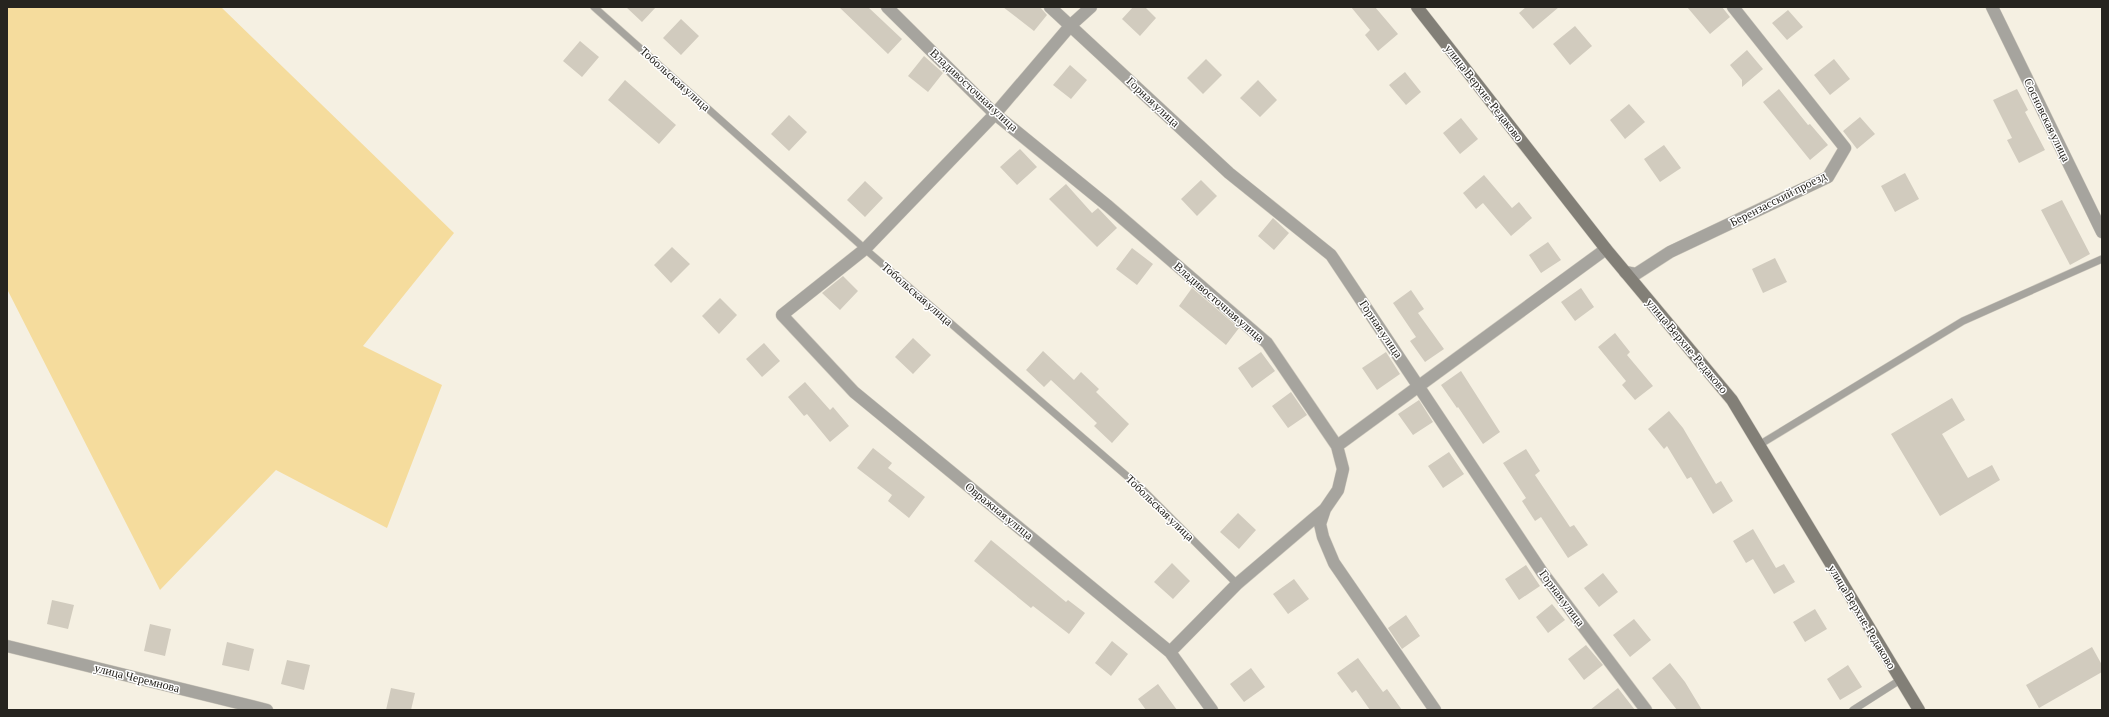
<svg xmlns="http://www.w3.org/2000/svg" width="2109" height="717" viewBox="0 0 2109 717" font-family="'Crimson Pro',serif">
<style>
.green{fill:#f5dc9d}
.building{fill:#d1cbbe}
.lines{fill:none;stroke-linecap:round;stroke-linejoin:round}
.lane-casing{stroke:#d0cbbf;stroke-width:8}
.street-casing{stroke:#d0cbbf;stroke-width:13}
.secondary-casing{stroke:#d0cbbf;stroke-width:13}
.lane{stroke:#a6a49e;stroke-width:7}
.street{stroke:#a6a49e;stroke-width:12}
.secondary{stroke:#827f77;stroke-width:12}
.labels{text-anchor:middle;stroke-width:3;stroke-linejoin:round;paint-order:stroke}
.street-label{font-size:12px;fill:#26241f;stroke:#fff}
</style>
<rect width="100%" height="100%" fill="#f5f0e2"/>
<path class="green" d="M7 7H221L454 233 363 346 442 385 387 528 276 470 160 590 7 289Z"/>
<path class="building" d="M626 7H656L642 22Z
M839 7H868L902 39 888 54Z
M1003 7H1040L1047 15 1034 31Z
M1133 7H1145L1156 18 1140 36 1122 19Z
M1351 7H1375L1398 34 1378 51 1365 35 1370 30Z
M1526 7H1559L1533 29 1519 13Z
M1687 7H1722L1730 17 1710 34Z
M1788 10 1803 27 1787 40 1772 23Z
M681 19 699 36 681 55 663 38Z
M1575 26 1592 46 1570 65 1553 44Z
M580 41 599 57 582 77 563 61Z
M1747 50 1763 69 1742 87V80L1730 65Z
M924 56 943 73 928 92 908 76Z
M1206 59 1222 75 1203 94 1187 78Z
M1834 59 1850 79 1830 95 1814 75Z
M1070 65 1087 80 1071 99 1053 85Z
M1405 72 1421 92 1406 105 1389 85Z
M625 80 676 125 659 144 608 100Z
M1258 80 1277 100 1260 117 1240 98Z
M1779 89 1808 125 1810 124 1828 145 1810 160 1763 102Z
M2017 89 2028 110 2025 112 2045 150 2019 163 2007 140 2012 138 1993 100Z
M1629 104 1645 122 1625 139 1610 120Z
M789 115 807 132 789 151 771 134Z
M1860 117 1875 134 1857 149 1843 131Z
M1461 118 1478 139 1460 154 1443 133Z
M1664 145 1681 168 1660 182 1644 159Z
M1020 149 1037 167 1017 185 1000 167Z
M1905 173 1919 199 1895 212 1881 186Z
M1484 175 1512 208 1519 202 1532 218 1511 236 1483 203 1476 209 1463 193Z
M1201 180 1217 196 1197 216 1181 199Z
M865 181 883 198 865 217 847 200Z
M1066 184 1092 213 1098 208 1117 228 1097 247 1049 199Z
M2062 200 2090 254 2070 265 2041 210Z
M1273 218 1289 233 1274 250 1258 236Z
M1548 242 1561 260 1541 273 1529 255Z
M672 247 690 264 671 283 654 265Z
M1132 248 1153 264 1137 285 1116 269Z
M1775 258 1787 282 1763 293 1752 269Z
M843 276 858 291 840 310 822 293Z
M1192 288 1239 328 1226 345 1179 306Z
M1581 288 1594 307 1575 321 1561 302Z
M1411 290 1424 309 1418 313 1444 349 1425 362 1410 341 1416 337 1393 303Z
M720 298 737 315 719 334 702 316Z
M1615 333 1630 352 1627 355 1653 386 1635 400 1622 385 1626 381 1598 347Z
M913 338 931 355 913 374 895 357Z
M764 343 780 361 762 377 746 359Z
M1043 351 1074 380 1081 372 1099 389 1096 392 1129 424 1112 443 1094 426 1097 423 1051 380 1044 387 1026 370Z
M1261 352 1275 371 1252 388 1238 368Z
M1386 352 1400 374 1377 390 1362 368Z
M1461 371 1500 432 1483 444 1458 407 1457 408 1441 385Z
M805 382 830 410 833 407 849 426 830 442 807 414 804 416 788 397Z
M1291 392 1307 415 1288 428 1272 406Z
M1952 398 1965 420 1942 434 1968 478 1992 465 2000 480 1940 516 1891 434Z
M1419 400 1433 422 1413 435 1398 414Z
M1669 411 1683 428 1716 484 1721 481 1733 501 1713 514 1691 477 1687 479 1667 446 1664 449 1648 429Z
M873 448 892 463 888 468 925 497 909 518 888 501 892 495 857 468Z
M1526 449 1540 471 1535 475 1570 527 1574 525 1588 545 1568 558 1541 517 1535 521 1522 501 1526 498 1503 463Z
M1449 452 1464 474 1443 488 1428 466Z
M1238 513 1256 530 1239 549 1220 532Z
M1753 529 1776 568 1784 564 1795 582 1774 594 1753 559 1746 563 1733 541Z
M991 540 1066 602 1068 600 1085 613 1069 634 1033 606 1031 608 974 561Z
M1172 563 1190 581 1173 599 1154 582Z
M1526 565 1540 586 1519 600 1505 579Z
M1603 573 1618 592 1599 607 1584 588Z
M1294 579 1309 599 1288 614 1273 594Z
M52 600 74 605 68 629 47 624Z
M1552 604 1565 620 1548 633 1536 617Z
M1815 609 1827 629 1805 642 1793 622Z
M1406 615 1420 636 1402 649 1388 628Z
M1634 619 1651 640 1630 657 1613 635Z
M150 624 171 629 165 656 144 651Z
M1112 641 1128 654 1111 676 1095 663Z
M227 642 254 649 249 671 222 665Z
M1586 645 1603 665 1584 680 1568 659Z
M2092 647 2102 665V672L2039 708 2026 685Z
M1358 658 1383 692 1387 689 1402 710H1370L1356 690 1352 693 1337 673Z
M287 660 310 665 304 690 281 684Z
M1670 663 1685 682 1702 710H1677L1652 678Z
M1848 665 1862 687 1840 700 1827 679Z
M1251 668 1265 687 1244 702 1230 684Z
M1158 684 1177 710H1146L1138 699Z
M391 688 415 693 411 710H386Z
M1618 688 1635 710H1590Z"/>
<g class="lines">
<defs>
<path id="lane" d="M594 7 865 249 1143 490 1237 584
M1759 445 1963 321 2102 259
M1853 710 1900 680"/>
<path id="street" d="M887 7 995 114 1108 206 1267 343 1337 446 1343 469 1338 490 1325 509 1237 584 1170 652
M1050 7 1229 173 1331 255 1542 572 1646 710
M1091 7 1071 25 995 114 865 249 782 315 854 392 1170 652 1212 710
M1992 7 2102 232
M1625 272 1636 274 1670 252 1828 177 1845 148 1733 7
M1337 446 1606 249
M1325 509 1320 524 1323 537 1334 563 1435 710
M7 646 267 710"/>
<path id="secondary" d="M1417 7 1606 249 1732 400 1919 710"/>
</defs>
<use href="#lane" class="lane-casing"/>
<use href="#street" class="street-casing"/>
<use href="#secondary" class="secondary-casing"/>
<use href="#lane" class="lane"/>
<use href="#street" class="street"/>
<use href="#secondary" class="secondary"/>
</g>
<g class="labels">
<g class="street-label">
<text transform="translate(675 79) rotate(42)" y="4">Тобольская улица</text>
<text transform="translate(974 90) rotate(43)" y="4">Владивосточная улица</text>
<text transform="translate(1484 93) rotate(52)" y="4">улица Верхне-Редаково</text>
<text transform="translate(1153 102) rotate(43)" y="4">Горная улица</text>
<text transform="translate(2047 120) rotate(64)" y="4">Сосновская улица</text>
<text transform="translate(1778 199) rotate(-27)" y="4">Берензасский проезд</text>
<text transform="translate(917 294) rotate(41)" y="4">Тобольская улица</text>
<text transform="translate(1219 302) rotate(41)" y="4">Владивосточная улица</text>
<text transform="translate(1381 329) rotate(56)" y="4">Горная улица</text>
<text transform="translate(1687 346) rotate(50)" y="4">улица Верхне-Редаково</text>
<text transform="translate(1160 508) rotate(44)" y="4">Тобольская улица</text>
<text transform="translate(999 511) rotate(39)" y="4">Овражная улица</text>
<text transform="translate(1562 598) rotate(53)" y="4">Горная улица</text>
<text transform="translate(1862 617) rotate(59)" y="4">улица Верхне-Редаково</text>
<text transform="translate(137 678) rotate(14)" y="4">улица Черемнова</text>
</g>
</g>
<rect width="2109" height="717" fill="none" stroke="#26241f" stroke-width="16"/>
</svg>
